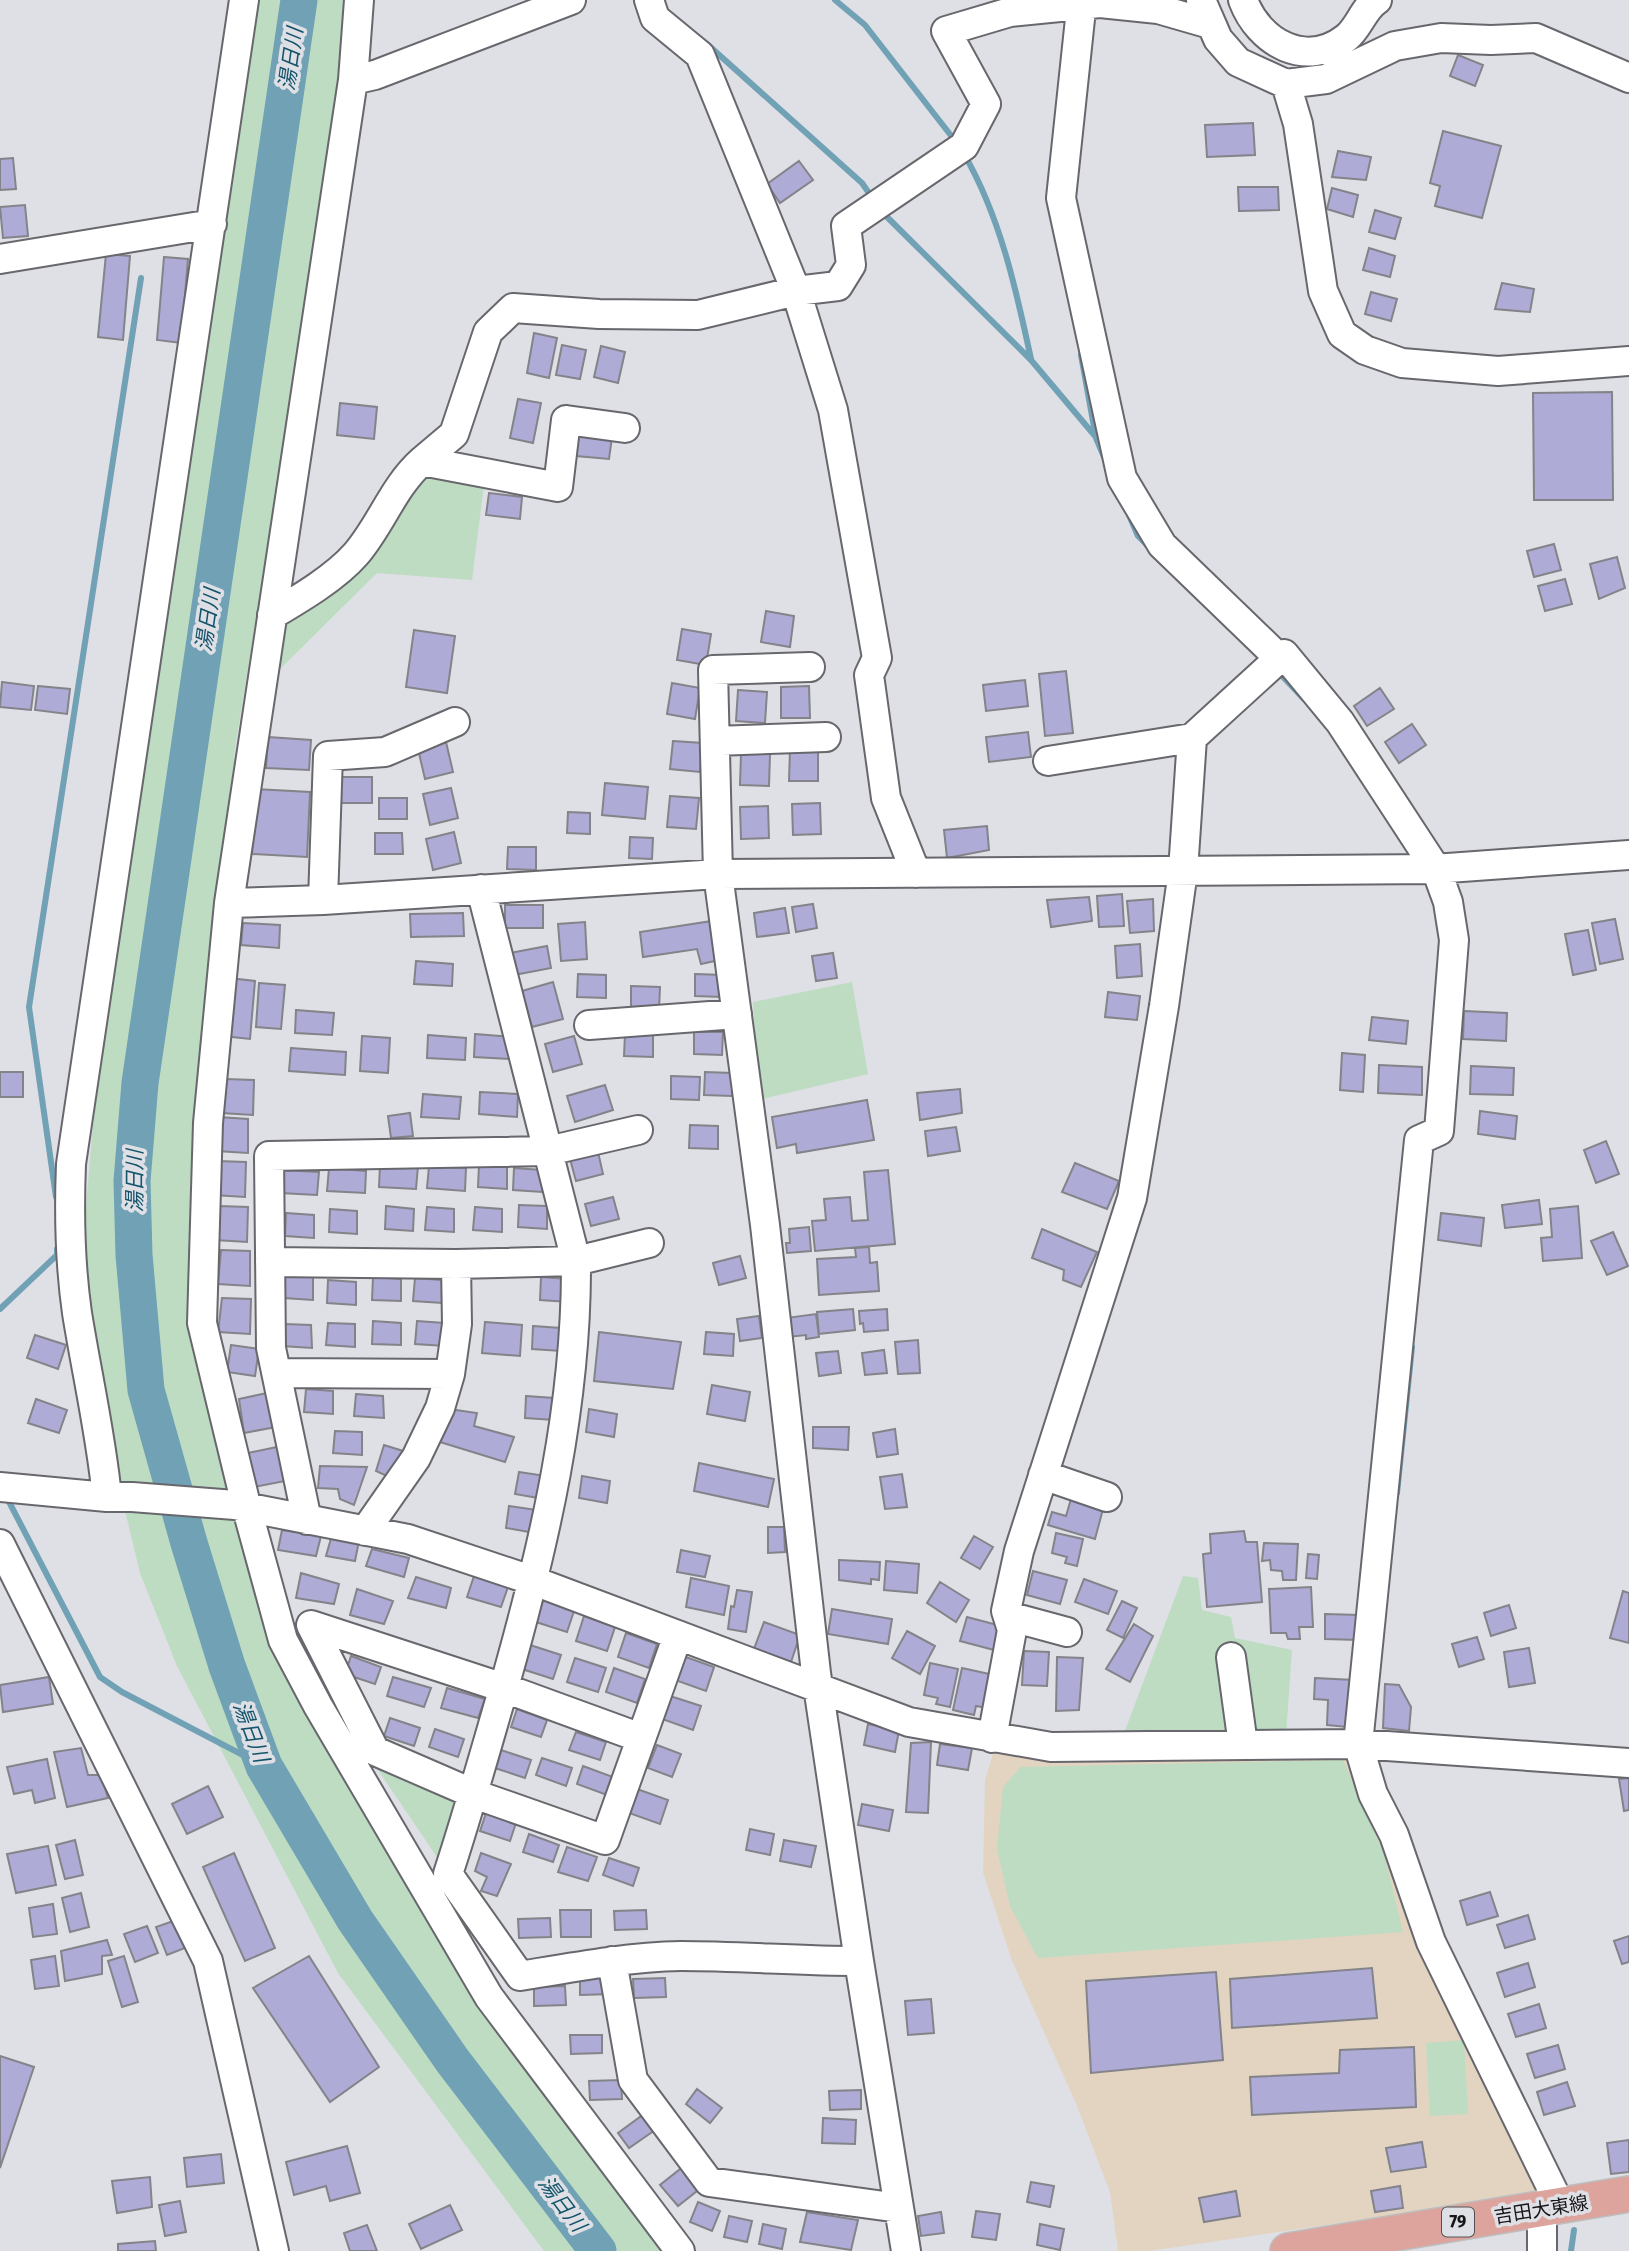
<svg xmlns="http://www.w3.org/2000/svg" width="1629" height="2251" viewBox="0 0 1629 2251" font-family="'Fira Sans Condensed','Noto Sans JP',sans-serif">
<style>
.education{fill:#e2d4c1}
.green{fill:#bddcc2}
.lines{fill:none;stroke-linecap:round;stroke-linejoin:round}
.stream{stroke:#70a1b4;stroke-width:6}
.river{stroke:#70a1b4;stroke-width:37}
.building{fill:#aeacd6;stroke:#838389;stroke-width:2}
.minor-casing{stroke:#67676d;stroke-width:32}
.major-casing{stroke:#bebebe;stroke-width:38}
.minor{stroke:#fff;stroke-width:28}
.major{stroke:#dca49c;stroke-width:35}
.labels{text-anchor:middle;stroke-width:7;stroke-linejoin:round;paint-order:stroke}
.shield{fill:#dfdfe6;stroke:#525256;stroke-width:2}
.shield-label{font-size:18px;font-weight:bold;fill:#161618}
.street-label{font-size:19px;fill:#161618;stroke:#dfdfe6}
.water-label{font-size:21px;font-style:italic;fill:#14556b;stroke:#dfdfe6}
</style>
<rect width="100%" height="100%" fill="#dfdfe6"/>
<path class="education" d="M994 1750 1070 1762 1347 1756 1546 2193 1149 2251H1118L1110 2192 1077 2106 1011 1958 983 1872 985 1780Z"/>
<path class="green" d="M246 0H351L287 428 235 748 210 1098 213 1392 294 1662 478 2005 674 2251H544L338 1973 177 1666 140 1573 77 1310 104 999 180 539 234 156Z
M422 469 484 485 472 580 377 573 279 670 283 617Z
M852 982 868 1074 758 1100 753 1002Z
M1183 1576 1198 1578 1202 1610 1231 1617 1235 1638 1292 1650 1286 1735 1123 1736Z
M1343 1760 1384 1854 1403 1932 1038 1958 1010 1906 997 1849 1003 1787 1021 1767Z
M374 1764 465 1798 445 1869Z
M1464 2040 1468 2114 1430 2116 1426 2043Z"/>
<g class="lines">
<path class="stream" d="M835 0 865 25 956 142
M707 44 862 183 873 199
M964 154C1000 216 1016 289 1031 359
M881 211 1031 360 1095 436
M1081 355 1096 438 1104 457
M1129 515 1138 536 1149 547
M1283 677 1303 698
M56 1197 29 1007 141 278
M0 1309 57 1255V1249
M1397 1493 1412 1347
M6 1496 100 1677 122 1692 264 1766
M1571 2251 1574 2230"/>
<path class="river" d="M299 0 140 1083 132 1181 134 1255 146 1390 189 1543 227 1666 264 1766 355 1920 452 2060 598 2251"/>
</g>
<path class="building" d="M1458 55 1483 65 1475 86 1450 76Z
M1253 123 1255 155 1207 157 1205 125Z
M1443 131 1501 146 1482 218 1435 206 1440 186 1430 183Z
M1338 151 1371 157 1366 180 1332 177Z
M13 158 16 189 0 190V159Z
M799 161 813 180 780 203 767 184Z
M1238 187H1278L1279 210 1239 211Z
M1332 188 1358 195 1353 217 1327 209Z
M25 205 28 236 3 238 0 207Z
M1375 210 1401 218 1395 239 1369 232Z
M1369 248 1395 256 1390 277 1363 270Z
M106 254 130 256 123 340 98 337Z
M164 257 188 259 181 343 157 340Z
M1502 283 1534 289 1530 312 1495 309Z
M1371 292 1397 299 1391 321 1365 314Z
M534 333 557 338 549 378 527 373Z
M562 345 586 350 580 379 556 375Z
M601 346 625 352 618 383 594 377Z
M1612 392 1613 500H1534L1533 393Z
M518 399 541 403 533 443 510 438Z
M340 403 377 407 374 439 337 435Z
M578 433 612 437 609 459 576 456Z
M489 493 522 497 520 519 486 515Z
M1554 544 1561 570 1534 577 1527 551Z
M1617 557 1625 588 1599 599 1590 564Z
M1565 579 1572 604 1545 611 1538 586Z
M766 611 794 616 790 647 761 642Z
M682 629 711 634 706 665 677 660Z
M414 630 455 636 447 693 406 687Z
M1066 671 1073 733 1045 736 1039 674Z
M1025 680 1028 706 986 711 983 685Z
M2 682 34 686 31 710 0 707Z
M672 683 700 688 695 719 667 714Z
M38 686 70 689 67 714 35 710Z
M809 686 810 718H781V687Z
M1380 688 1394 709 1367 726 1354 706Z
M738 690 767 692 765 723 736 721Z
M1412 724 1426 745 1399 763 1385 742Z
M1028 732 1031 757 989 762 986 737Z
M268 737 311 740 309 770 266 768Z
M673 741 703 743 700 772 670 769Z
M446 742 453 772 425 779 418 749Z
M790 749 818 750V781H789Z
M741 754H770L769 786 740 785Z
M340 777H372V803H340Z
M605 783 648 787 645 819 602 815Z
M451 788 458 818 430 825 423 794Z
M255 789 310 792 307 857 252 854Z
M670 796 699 798 696 829 667 827Z
M379 798H407V819H379Z
M820 803 821 834 793 835 792 804Z
M768 806 769 838 741 839 740 807Z
M568 812 590 813V834L567 833Z
M987 826 989 850 947 858 944 830Z
M454 832 461 863 433 870 426 839Z
M375 833H402L403 854H375Z
M630 837 653 838 652 859 629 858Z
M508 847H536V870L507 869Z
M1122 894 1124 926 1099 927 1097 896Z
M1089 897 1092 921 1051 927 1047 900Z
M1153 899 1154 931 1130 933 1127 901Z
M813 904 817 928 796 932 792 907Z
M505 905H543V928H505Z
M785 908 789 933 757 937 754 913Z
M463 913 464 936 411 937 410 914Z
M1615 919 1623 959 1600 964 1592 923Z
M712 921 715 961 701 964 697 949 643 957 640 932Z
M585 922 587 959 561 961 558 924Z
M243 923 280 925 279 948 241 945Z
M1588 930 1596 970 1573 975 1565 934Z
M1140 944 1142 976 1117 978 1115 946Z
M547 946 551 968 514 975 510 953Z
M833 953 837 978 816 981 812 956Z
M416 961 453 964 452 986 414 984Z
M578 974 606 975V998L577 997Z
M695 974 724 975 723 997 695 996Z
M229 978 255 981 250 1039 223 1036Z
M553 982 563 1019 532 1027 522 991Z
M259 983 285 985 281 1029 256 1027Z
M631 986 660 987 659 1010 631 1009Z
M1108 992 1140 996 1137 1020 1105 1017Z
M296 1010 334 1013 332 1035 295 1033Z
M1464 1011 1507 1013 1506 1041 1463 1039Z
M1372 1017 1408 1021 1406 1044 1369 1040Z
M694 1032H723L722 1055 694 1054Z
M475 1034 513 1037 511 1059 474 1057Z
M625 1034 653 1035V1057L624 1056Z
M428 1035 466 1038 465 1060 427 1058Z
M362 1036 390 1038 388 1073 360 1071Z
M574 1036 582 1064 553 1072 545 1044Z
M291 1048 346 1052 345 1075 289 1071Z
M1342 1053 1365 1055 1363 1092 1340 1090Z
M1379 1065 1422 1067V1095L1378 1093Z
M1471 1066 1514 1068 1513 1095 1470 1094Z
M0 1072H23V1097H0Z
M705 1072 733 1073 732 1096 704 1095Z
M671 1076 700 1077 699 1100 671 1099Z
M225 1079 254 1080 253 1115 221 1113Z
M605 1085 613 1110 575 1122 567 1096Z
M960 1089 962 1113 920 1120 917 1093Z
M480 1092 518 1094 517 1117 479 1114Z
M423 1094 461 1097 459 1119 421 1117Z
M867 1100 874 1140 797 1153 796 1144 777 1148 772 1117Z
M1480 1111 1517 1116 1515 1139 1478 1134Z
M410 1113 413 1136 391 1138 388 1116Z
M219 1117 248 1119V1153L216 1151Z
M690 1125 718 1126V1149L689 1148Z
M956 1127 960 1151 928 1156 925 1131Z
M1606 1141 1619 1174 1596 1183 1584 1150Z
M598 1152 603 1174 576 1181 570 1159Z
M217 1161 246 1162 245 1197 213 1195Z
M1075 1163 1119 1181 1107 1209 1062 1192Z
M380 1164 418 1166 416 1189 379 1187Z
M479 1165 507 1167V1189L478 1187Z
M429 1166 466 1168 465 1191 427 1188Z
M329 1168 366 1171 365 1193 327 1191Z
M514 1168 542 1170V1192L513 1190Z
M281 1170 319 1172 317 1195 280 1193Z
M888 1170 895 1244 815 1251 812 1221 826 1220 824 1199 850 1197 852 1221 868 1220 864 1172Z
M613 1197 619 1219 591 1226 585 1204Z
M1539 1200 1542 1224 1505 1228 1502 1205Z
M519 1205 547 1206V1229L518 1227Z
M219 1206 248 1207 247 1242 215 1240Z
M386 1206 414 1209 413 1231 385 1229Z
M1578 1206 1582 1258 1543 1261 1541 1238 1552 1237 1550 1209Z
M427 1207 454 1209V1232L425 1230Z
M475 1207 502 1209V1232L473 1230Z
M330 1209 357 1211V1234L329 1232Z
M286 1213 314 1215V1238L285 1236Z
M1441 1213 1484 1218 1481 1246 1438 1240Z
M809 1227 811 1251 787 1253 786 1243H790L789 1229Z
M1042 1229 1097 1252 1081 1287 1063 1280 1064 1270 1032 1258Z
M1613 1232 1628 1266 1607 1275 1591 1241Z
M869 1247 870 1263 877 1262 879 1291 819 1295 817 1259 856 1257 855 1248Z
M221 1250 250 1251V1286L218 1284Z
M740 1256 746 1278 719 1285 713 1263Z
M285 1275 313 1277V1300L284 1298Z
M373 1277 401 1279V1301L372 1300Z
M541 1277 569 1279V1302L540 1300Z
M415 1278 442 1280V1303L413 1301Z
M328 1280 356 1282V1305L327 1303Z
M222 1298 251 1299 250 1334 218 1332Z
M853 1309 855 1330 819 1334 817 1312Z
M887 1309 888 1330 864 1332 863 1323 860 1324 859 1311Z
M816 1314 819 1337 806 1339V1335L788 1337 786 1318Z
M759 1316 762 1338 740 1341 737 1319Z
M373 1321 401 1323V1345L372 1344Z
M417 1321 444 1323 445 1346 415 1344Z
M485 1322 522 1325 520 1356 482 1353Z
M328 1323 355 1324V1347L326 1345Z
M284 1324 311 1325 312 1348 282 1346Z
M533 1326 561 1328V1351L532 1349Z
M599 1332 681 1342 673 1389 594 1381Z
M706 1332 734 1334 733 1356 704 1354Z
M35 1335 66 1345 58 1369 27 1358Z
M918 1340 920 1373 898 1374 895 1342Z
M231 1345 259 1349 255 1376 227 1372Z
M884 1350 887 1373 865 1375 862 1353Z
M838 1351 841 1373 819 1376 816 1353Z
M712 1385 750 1392 745 1421 707 1414Z
M306 1389 333 1391V1414L304 1412Z
M267 1393 276 1427 244 1433 239 1399Z
M356 1394 383 1396 384 1418 354 1416Z
M526 1396 554 1398V1420L525 1418Z
M36 1399 67 1410 59 1433 28 1423Z
M449 1409 477 1413 474 1426 514 1437 505 1462 440 1442Z
M589 1409 617 1414 614 1437 586 1432Z
M813 1427H849L848 1450 813 1448Z
M895 1429 898 1454 877 1457 873 1433Z
M335 1431 362 1432V1455L333 1453Z
M384 1445 403 1451 393 1479 376 1471Z
M277 1447 285 1481 254 1487 248 1453Z
M699 1463 774 1479 768 1507 694 1491Z
M320 1466 367 1467 354 1505 340 1499 338 1489 318 1488Z
M519 1472 546 1476 544 1499 515 1494Z
M902 1474 907 1507 885 1509 880 1477Z
M582 1476 610 1481 607 1503 579 1498Z
M1071 1499 1103 1509 1095 1539 1048 1525 1052 1512 1066 1516Z
M509 1506 537 1510 535 1533 506 1528Z
M768 1527H784L785 1552 768 1553Z
M282 1530 321 1536 316 1556 278 1550Z
M1244 1531 1246 1542H1257L1262 1602 1207 1607 1203 1554 1211 1553 1210 1534Z
M1056 1533 1083 1539 1077 1566 1065 1563 1067 1557 1052 1553Z
M332 1535 359 1541 355 1561 326 1556Z
M974 1536 993 1547 980 1569 961 1558Z
M1264 1543 1298 1544 1296 1580H1283L1282 1571 1271 1570 1270 1560 1262 1561Z
M372 1549 409 1558 404 1577 366 1566Z
M681 1550 710 1556 705 1577 677 1572Z
M1308 1554 1319 1555 1317 1579 1306 1578Z
M839 1560 880 1562 879 1580 871 1579V1584L839 1580Z
M886 1561 919 1564 917 1593 884 1590Z
M1033 1571 1067 1580 1060 1604 1027 1595Z
M301 1573 339 1584 334 1604 296 1598Z
M474 1576 508 1587 501 1607 467 1597Z
M416 1577 451 1588 446 1608 408 1598Z
M691 1578 729 1586 724 1615 686 1607Z
M1084 1579 1117 1591 1108 1614 1075 1602Z
M940 1582 969 1600 956 1622 927 1603Z
M1311 1587 1313 1627H1299L1300 1639H1288L1286 1633H1271L1269 1589Z
M357 1589 393 1601 384 1624 350 1615Z
M737 1590 752 1592 746 1632 728 1629 731 1606 734 1607Z
M1623 1591 1629 1593V1643L1610 1638Z
M544 1598 575 1608 567 1632 536 1622Z
M1122 1601 1137 1608 1123 1638 1107 1630Z
M1509 1605 1516 1628 1491 1636 1484 1613Z
M832 1609 892 1619 888 1644 828 1634Z
M1325 1614 1360 1615 1359 1640 1325 1639Z
M584 1616 615 1627 607 1651 576 1641Z
M967 1617 1001 1626 994 1650 960 1641Z
M764 1622 800 1635 791 1662 754 1649Z
M1134 1624 1153 1636 1130 1682 1106 1669Z
M907 1631 935 1646 920 1674 892 1658Z
M626 1633 657 1644 649 1668 618 1657Z
M1477 1637 1484 1659 1459 1667 1452 1644Z
M530 1645 561 1655 553 1679 522 1669Z
M1529 1648 1535 1683 1509 1687 1504 1652Z
M1024 1651 1049 1652 1047 1686 1022 1685Z
M351 1656 381 1667 375 1684 345 1674Z
M683 1656 714 1667 706 1691 675 1680Z
M1057 1657 1083 1658 1079 1710 1056 1711Z
M575 1658 606 1668 598 1692 567 1682Z
M930 1663 958 1669 950 1707 936 1704 938 1698 924 1695Z
M614 1668 645 1679 637 1703 606 1692Z
M962 1668 994 1675 987 1708 976 1706 974 1715 953 1710Z
M49 1677 53 1704 3 1712 0 1685Z
M393 1677 431 1688 424 1707 387 1696Z
M1315 1678 1354 1680 1347 1727 1327 1725 1328 1700 1314 1699Z
M1385 1684 1399 1685 1411 1707 1409 1731 1383 1728Z
M447 1688 485 1699 478 1718 441 1708Z
M670 1696 701 1706 693 1730 662 1719Z
M517 1709 547 1720 541 1737 511 1727Z
M390 1718 420 1728 414 1746 384 1736Z
M868 1724 899 1730 895 1752 864 1745Z
M435 1729 464 1739 458 1757 429 1747Z
M576 1732 606 1742 600 1760 569 1750Z
M931 1742 928 1813 906 1812 911 1743Z
M940 1744 972 1748 968 1770 937 1765Z
M657 1745 681 1754 672 1777 648 1768Z
M81 1748 88 1775H101L108 1798 67 1807 54 1752Z
M501 1750 531 1760 525 1778 495 1768Z
M542 1758 572 1768 566 1786 536 1775Z
M47 1759 55 1798 35 1803 32 1790 14 1794 7 1767Z
M583 1766 613 1777 607 1795 577 1784Z
M1629 1778V1810L1624 1811 1619 1779Z
M208 1786 223 1817 187 1834 172 1804Z
M637 1789 668 1800 660 1824 629 1813Z
M862 1804 893 1810 889 1831 858 1825Z
M486 1813 516 1823 510 1841 480 1831Z
M750 1829 774 1834 770 1855 746 1850Z
M529 1834 559 1845 553 1862 523 1852Z
M75 1840 83 1875 65 1879 56 1845Z
M784 1840 816 1846 811 1867 780 1861Z
M48 1846 56 1885 16 1893 7 1854Z
M567 1847 597 1857 588 1881 558 1872Z
M234 1853 275 1948 245 1961 203 1867Z
M481 1853 511 1864 497 1896 481 1891 487 1877 475 1871Z
M609 1858 639 1868 633 1886 603 1875Z
M1490 1892 1498 1916 1467 1925 1460 1901Z
M81 1893 89 1927 70 1932 62 1898Z
M53 1904 57 1934 33 1937 29 1908Z
M560 1910H591V1937H561Z
M646 1910 647 1929 615 1930 614 1911Z
M1528 1915 1535 1939 1505 1948 1497 1925Z
M550 1918 551 1937 519 1938 518 1919Z
M179 1919 190 1946 167 1955 156 1927Z
M147 1926 158 1953 135 1962 124 1934Z
M1629 1936V1962L1622 1964 1614 1941Z
M107 1940 112 1955 102 1956V1974L65 1981 61 1951Z
M55 1956 59 1986 35 1989 31 1960Z
M124 1956 138 2002 122 2007 108 1961Z
M309 1956 379 2067 330 2102 253 1988Z
M1528 1963 1535 1987 1505 1997 1497 1973Z
M1372 1968 1377 2018 1232 2028 1230 1979Z
M1216 1972 1223 2060 1091 2073 1086 1981Z
M611 1975 612 1994 580 1995V1976Z
M665 1978 666 1997 634 1998 633 1979Z
M565 1986 566 2005 534 2006V1987Z
M931 1999 934 2033 908 2035 905 2001Z
M1539 2004 1546 2028 1516 2037 1508 2014Z
M570 2035H602V2053L571 2054Z
M1558 2045 1565 2069 1535 2078 1527 2054Z
M1414 2047 1416 2107 1252 2115 1250 2077 1339 2073 1340 2050Z
M0 2056 34 2067 0 2168Z
M621 2080 622 2099 590 2100 589 2081Z
M1567 2082 1575 2106 1544 2115 1537 2092Z
M697 2089 722 2108 710 2123 686 2104Z
M861 2090V2109L830 2110 829 2091Z
M644 2114 655 2130 629 2148 618 2133Z
M823 2118 856 2120 855 2144 822 2143Z
M1629 2140V2172L1611 2174 1607 2143Z
M1422 2142 1426 2167 1391 2172 1386 2148Z
M347 2146 360 2193 330 2201 326 2186 294 2195 286 2162Z
M221 2154 224 2183 187 2187 184 2158Z
M684 2166 702 2187 678 2206 660 2185Z
M150 2177 152 2207 117 2213 112 2181Z
M1031 2182 1054 2186 1050 2207 1027 2202Z
M1400 2186 1403 2208 1375 2212 1371 2191Z
M1236 2191 1240 2216 1204 2222 1199 2198Z
M180 2201 186 2232 165 2236 159 2205Z
M698 2202 720 2211 712 2231 690 2222Z
M450 2205 462 2230 421 2249 409 2224Z
M976 2211 1000 2214 996 2240 972 2237Z
M807 2212 858 2220 851 2250 800 2242Z
M941 2212 944 2233 921 2236 918 2216Z
M729 2216 752 2221 747 2242 724 2237Z
M763 2224 786 2229 782 2249 759 2244Z
M1040 2224 1064 2229 1060 2250 1037 2245Z
M367 2225 377 2251H350L344 2233Z
M155 2241 156 2251H118V2244Z"/>
<g class="lines">
<defs>
<path id="minor" d="M359 0 353 80 229 903 208 1123 202 1323 247 1509 283 1640 318 1706 489 1997 680 2251
M649 0 655 18 700 55 796 291 833 410 877 658 869 675 886 798 916 873
M1082 0 1061 198 1122 478 1162 545 1279 658
M1201 0 1218 39 1238 62 1286 84 1326 79 1395 46 1441 38 1491 40 1536 38 1629 78
M1243 0C1259 43 1306 69 1346 38 1359 28 1363 9 1377 0
M353 80 375 75 571 0
M1286 84 1298 124 1323 291 1342 334 1365 350 1402 363 1498 371 1629 361
M0 259 212 224
M422 461 454 434 488 332 513 308 599 314 698 315 796 291 838 286 851 265 846 226 964 146 986 104 946 31 1010 12 1100 3 1158 9 1210 24
M272 615C299 599 335 578 356 554 381 525 393 487 422 461L558 487 566 420 625 428
M810 667 713 670 718 874 765 1225 816 1673 859 1961 906 2251
M715 741 826 737
M1048 761 1192 738
M481 889 576 1261C577 1404 545 1542 506 1680 487 1745 469 1810 448 1874L520 1976C574 1967 627 1957 681 1956 740 1956 799 1961 859 1961
M323 900 328 756 385 752 455 722
M229 903 323 900 718 874 1434 869 1629 855
M589 1025 737 1014
M270 1262 456 1264 576 1261 649 1243
M277 1373 450 1374
M1043 1475 1107 1497
M0 1487 107 1497H132L235 1505 408 1539 534 1581 909 1722 1051 1747 1358 1744 1629 1763
M107 1497C101 1435 87 1375 77 1313 70 1264 69 1213 71 1164L244 0
M307 1520 271 1348 269 1156 548 1151 638 1130
M365 1531 416 1458 440 1408 450 1374 457 1324 456 1264
M0 1544 208 1961 274 2251
M1008 1616 1067 1632
M1231 1657 1243 1745
M641 1738 504 1688 311 1625 375 1751 474 1794 605 1840 678 1635
M992 1738 1012 1630 1006 1611 1019 1551 1132 1198 1164 1006 1183 871 1192 738 1284 654 1340 722 1436 869 1448 902 1454 940 1439 1131 1419 1140 1358 1744 1373 1794 1394 1835 1431 1942 1560 2205
M612 1961 633 2080 709 2182 899 2208
M1542 2251V2208"/>
<path id="major" d="M1288 2251 1629 2194"/>
</defs>
<use href="#minor" class="minor-casing"/>
<use href="#major" class="major-casing"/>
<use href="#minor" class="minor"/>
<use href="#major" class="major"/>
</g>
<g class="labels">
<rect class="shield" x="1442" y="2207.5" width="32" height="29" rx="5"/>
<g class="shield-label">
<text x="1458" y="2228">79</text>
</g>
<g class="street-label">
<text transform="translate(1541 2209) rotate(-9)" y="7">吉田大東線</text>
</g>
<g class="water-label">
<text transform="translate(291 59) rotate(-82)" y="7">湯日川</text>
<text transform="translate(208 620) rotate(-82)" y="7">湯日川</text>
<text transform="translate(135 1181) rotate(-90)" y="7">湯日川</text>
<text transform="translate(251 1732) rotate(69)" y="7">湯日川</text>
<text transform="translate(562 2204) rotate(53)" y="7">湯日川</text>
</g>
</g>
</svg>
